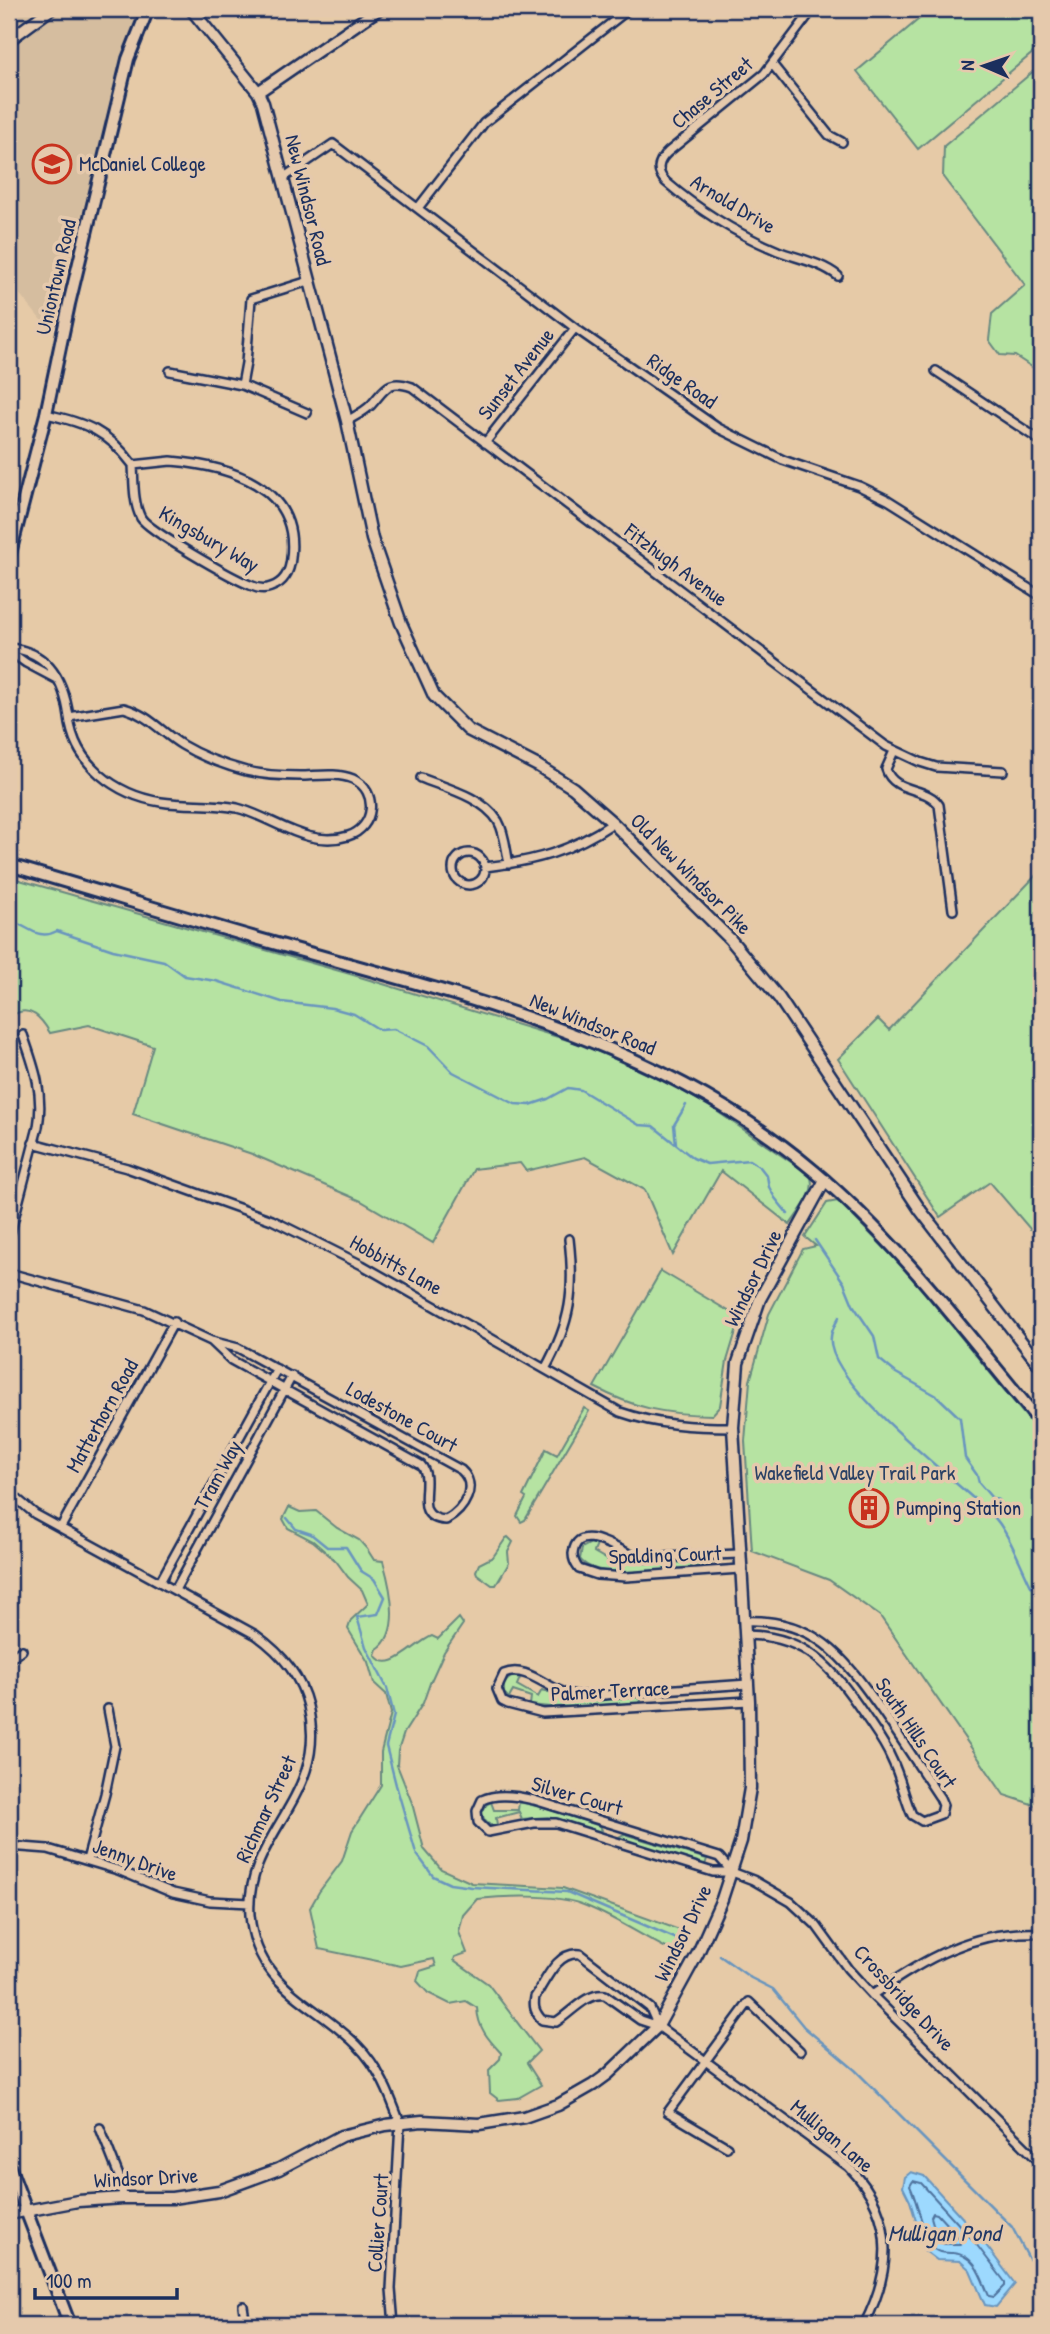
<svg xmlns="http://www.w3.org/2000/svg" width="1050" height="2334" viewBox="0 0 1050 2334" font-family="'Patrick Hand',sans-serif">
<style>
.built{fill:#d5bd9f}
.green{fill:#b6e3a2;stroke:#688980;stroke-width:2}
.water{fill:#9dd9fe;stroke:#6995be;stroke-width:2}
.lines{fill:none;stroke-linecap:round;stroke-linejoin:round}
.shore{stroke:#4f739e;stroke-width:2}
.stream{stroke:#6995be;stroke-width:2.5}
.minor-casing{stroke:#1b2f5e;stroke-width:12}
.tertiary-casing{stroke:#1b2f5e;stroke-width:15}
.secondary-casing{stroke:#1b2f5e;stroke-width:16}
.minor{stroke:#e5c9ac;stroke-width:7}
.tertiary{stroke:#e5c9ac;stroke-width:10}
.secondary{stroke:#e5c9ac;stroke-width:10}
.labels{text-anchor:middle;stroke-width:7;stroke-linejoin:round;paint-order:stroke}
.street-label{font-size:21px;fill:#1b2f5e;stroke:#e5c9ac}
.poi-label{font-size:21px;fill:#1b2f5e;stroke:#e5c9ac;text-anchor:start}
.park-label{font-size:21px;fill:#2a4165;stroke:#e5c9ac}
.water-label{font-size:23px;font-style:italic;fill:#223866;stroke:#e5c9ac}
</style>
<rect width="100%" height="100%" fill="#e6caa7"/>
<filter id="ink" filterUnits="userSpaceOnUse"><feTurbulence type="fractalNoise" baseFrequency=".0143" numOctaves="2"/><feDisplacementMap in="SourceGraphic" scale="14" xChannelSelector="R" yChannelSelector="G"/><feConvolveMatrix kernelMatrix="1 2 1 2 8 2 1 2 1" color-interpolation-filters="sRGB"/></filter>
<g filter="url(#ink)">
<path class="built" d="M9 9H142L126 48 50 331 9 281Z"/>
<path class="green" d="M931 9H1041V46L918 149 857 71Z
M1041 65V373L1015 356 1000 355 989 340 992 314 1025 285 943 177 944 146Z
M1041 870V1228L1030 1229 990 1182 940 1217 838 1059 878 1019 889 1030Z
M9 877 350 974 584 1045 672 1085 712 1108 810 1175C818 1191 799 1211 790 1225L721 1171 673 1255 645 1190 585 1157 526 1171 520 1163 474 1169 433 1243 361 1201 252 1154 133 1114 153 1046 89 1025 50 1033C42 1019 30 1004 13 1015L9 1004Z
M838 1201 908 1272 1041 1435V1807L1004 1795 880 1616 829 1580 752 1551 745 1441 750 1381 769 1314 803 1249 816 1246 805 1237 827 1203Z
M661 1271 740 1318 727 1361 720 1406 712 1415C665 1414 636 1409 594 1387Z
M584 1408 589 1411 525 1520 521 1522 517 1516 526 1498 523 1496 546 1449 557 1455Z
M289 1507 300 1512 316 1511 337 1528 359 1540 367 1549 374 1560 383 1561C390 1585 402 1633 377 1649L375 1655C389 1676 416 1642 432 1636L438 1639 459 1618 463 1624 444 1652 430 1683 423 1703 404 1733 398 1751 397 1765 412 1803 424 1849 441 1869 472 1883 563 1888 688 1933 679 1952H674C642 1937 614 1916 581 1904 553 1894 506 1896 477 1899L463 1915 459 1932 467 1953 455 1957 454 1960 488 1984 539 2051 527 2063 541 2085 518 2098 499 2100 490 2093 489 2070 500 2059 501 2053C488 2039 478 2028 477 2008L466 2001 450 2004 428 1993 417 1981 420 1971 436 1966 434 1959 401 1966 319 1949 310 1908 319 1892 342 1861 352 1831 381 1785V1752L391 1713 386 1694 374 1683 368 1662 348 1629 351 1620 368 1604 362 1590 348 1577 336 1561 313 1541 288 1528 283 1519Z
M508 1537 513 1542 508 1552 509 1563 496 1585H492L477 1574 476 1571 479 1564 493 1557 506 1538Z
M591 1543 597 1545 594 1552 611 1562 615 1556C645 1569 678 1562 710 1560L711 1567C683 1569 597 1583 580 1559L582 1548Z
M512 1676 520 1678 517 1685 538 1697 542 1690 570 1700 638 1697 641 1701 638 1703 560 1708 530 1705 531 1697 513 1691 509 1698 504 1693V1683Z
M491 1802 494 1810H518L519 1802 545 1808 600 1826 602 1830 598 1832 548 1817 522 1819 519 1812 496 1818 497 1825C488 1827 484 1822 482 1813L486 1805Z
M624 1834 707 1859 705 1865 622 1840 619 1837Z"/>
<path class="water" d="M911 2172 924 2176 979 2236 1015 2284 996 2307 985 2305 970 2270 960 2261 937 2260 925 2251 910 2201 903 2187 905 2177Z"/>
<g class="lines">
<path class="shore" d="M913 2181 921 2183 973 2240 1005 2282V2286L994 2297 989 2296C981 2278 976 2255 953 2253 945 2252 939 2254 933 2248 925 2240 917 2200 910 2186Z
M933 2213 937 2214 960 2239V2244H943L938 2241 931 2217Z"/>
<path class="stream" d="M9 921C27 924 37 942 57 931L113 950 164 961 185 976 216 981 282 1002 332 1008 354 1014 380 1030 394 1029 428 1046 453 1072 515 1104 530 1105 548 1099 568 1088 581 1090 639 1125 653 1126 693 1158 707 1164 749 1160 760 1167 767 1176 769 1187 775 1198 788 1214
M676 1144 674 1125 686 1105
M815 1240 844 1283 853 1305 874 1336 879 1359 896 1373 937 1396 960 1418 965 1458 977 1475 979 1483 992 1498 998 1500 995 1510 996 1517
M839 1317C836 1323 831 1331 831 1337 824 1382 961 1484 993 1516 1007 1529 1022 1568 1031 1586L1041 1590
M287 1518 296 1529 311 1534 327 1547H346L361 1571 374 1579 385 1597 378 1614 357 1617 366 1647 387 1688 394 1715 386 1746 396 1785 416 1853 433 1876 450 1884 472 1887 567 1892 684 1942
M720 1956 751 1978 773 1989 804 2027 855 2070 1012 2227 1029 2259 1041 2264"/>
<defs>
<path id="minor" d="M813 9 764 74 668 152C657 162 656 172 666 182 700 211 737 234 778 251 799 259 820 262 838 276
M772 64 829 135 842 142
M283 178 333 144 575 328 718 428 783 460 859 486 888 500 1041 596
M418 208 484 123 629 9
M170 371 242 385 307 413
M936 371 1041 441
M242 385 246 363 251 299 309 281
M46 414C86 423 108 431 133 465
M347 421C355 416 364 412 371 405 385 390 387 378 412 387L886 746 920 762 936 767 1003 771
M485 443 575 328
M171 461C229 466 300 486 291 558 290 571 284 583 271 587 264 590 256 588 250 585 232 578 149 531 141 518 133 503 134 481 133 465Z
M9 648C49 651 64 681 69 717
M9 651 26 663 58 680
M124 708C149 715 161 732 182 745 202 757 224 765 246 771 264 775 282 776 300 776 316 776 337 772 353 779 379 791 375 828 348 836 307 849 273 817 237 808 212 803 186 806 161 802 116 795 74 764 69 717Z
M894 751 886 769C894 794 927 786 939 805L953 910
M421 778C446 788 483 797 498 821 505 833 506 851 509 864
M453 869a16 16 0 1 1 32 0a16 16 0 1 1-32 0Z
M485 867C535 861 570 852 613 823
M33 1143 127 1168 272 1220 362 1265 620 1412C657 1425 693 1427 733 1427
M9 1238 38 1127C44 1093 34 1066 23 1035
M9 1273 144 1310 211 1341 238 1348 461 1470C479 1486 464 1510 446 1520 409 1518 436 1482 421 1465L231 1360 211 1341
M545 1369C571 1322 575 1291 569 1239
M9 1488 16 1498 35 1514 256 1635C281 1653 301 1676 308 1706 330 1797 244 1834 250 1915 256 1987 314 2002 357 2045 379 2067 390 2095 400 2123L391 2289 394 2325
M61 1527 174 1322
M739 1554 639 1558C623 1554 577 1518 573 1554 573 1560 575 1564 579 1569L597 1575 626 1577 740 1569
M160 1582 277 1369
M175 1590 292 1376
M744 1621C814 1618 843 1656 880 1708 901 1738 920 1768 940 1798L943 1805 941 1814 922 1821 912 1815C904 1797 901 1778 892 1760 885 1743 874 1729 864 1714 833 1668 806 1635 745 1635
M9 1659 22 1650
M748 1684C710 1687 672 1689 634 1692 614 1694 589 1698 569 1694 547 1689 526 1664 504 1674L497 1689 502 1701 508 1704 543 1713 749 1701
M9 1846 48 1849 118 1870 173 1893 210 1901 250 1903
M87 1860 105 1794 115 1746 108 1709
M732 1872 719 1857 534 1800C518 1796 496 1793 482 1800L477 1811 478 1822 488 1832 534 1823H556L713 1872H732L753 1880 791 1902 816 1925 848 1969 872 1995 1041 2163
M872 1995C927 1958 972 1930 1041 1933
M658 2026 650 2008 580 1954C557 1951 546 1980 535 1997 533 2007 535 2012 542 2020L556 2022C571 2013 587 1992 605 1995L640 2020 658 2026 849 2167C895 2214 893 2269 864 2325
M100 2128 121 2181 123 2198
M727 2147 668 2112 749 2002 800 2051
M243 2306 246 2325"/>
<path id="tertiary" d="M191 9 258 92 263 103 347 421 372 539 401 623 434 696 468 730 538 766 573 788 613 823 730 939 779 998 921 1211 1041 1367
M9 40 51 9
M258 92 379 9
M9 2214 78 2201 123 2198H172L219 2191 279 2169 341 2136 386 2125 422 2121 479 2124 524 2117 558 2105 593 2085 608 2074 658 2026 698 1953 722 1899 741 1841 750 1788 749 1701 733 1427 738 1363 760 1299 825 1180"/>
<path id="secondary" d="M9 557 46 414 69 304 128 59 148 9
M9 865C92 889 175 915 259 939 452 994 657 1038 814 1171 901 1244 969 1337 1041 1423
M9 2166 70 2325"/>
</defs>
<use href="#minor" class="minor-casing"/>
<use href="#tertiary" class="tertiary-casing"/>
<use href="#secondary" class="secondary-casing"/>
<use href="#minor" class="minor"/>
<use href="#tertiary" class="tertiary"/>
<use href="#secondary" class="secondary"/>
</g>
</g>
<defs>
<symbol id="university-ring" viewBox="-11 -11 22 22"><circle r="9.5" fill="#e5c9ac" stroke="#c8321e" stroke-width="1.5"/><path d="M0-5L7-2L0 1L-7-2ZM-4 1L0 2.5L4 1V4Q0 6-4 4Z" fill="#c8321e"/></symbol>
<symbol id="building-ring" viewBox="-11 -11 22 22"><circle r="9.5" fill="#e5c9ac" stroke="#c8321e" stroke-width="1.5"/><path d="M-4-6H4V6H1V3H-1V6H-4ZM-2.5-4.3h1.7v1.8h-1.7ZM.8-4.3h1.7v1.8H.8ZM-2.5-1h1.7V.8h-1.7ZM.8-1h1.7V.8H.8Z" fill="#c8321e"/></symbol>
</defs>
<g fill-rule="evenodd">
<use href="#university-ring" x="30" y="142" width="44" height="44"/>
<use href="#building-ring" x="847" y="1486" width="44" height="44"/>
</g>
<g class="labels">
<g class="street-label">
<text transform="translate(712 93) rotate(-40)" y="7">Chase Street</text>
<text transform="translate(308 200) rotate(76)" y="7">New Windsor Road</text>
<text transform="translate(733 204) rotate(31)" y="7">Arnold Drive</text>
<text transform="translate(56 277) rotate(-77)" y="7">Uniontown Road</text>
<text transform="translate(516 374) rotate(-52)" y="7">Sunset Avenue</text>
<text transform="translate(682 381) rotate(35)" y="7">Ridge Road</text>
<text transform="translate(209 539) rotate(30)" y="7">Kingsbury Way</text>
<text transform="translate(676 565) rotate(37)" y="7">Fitzhugh Avenue</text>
<text transform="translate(691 874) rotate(45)" y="7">Old New Windsor Pike</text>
<text transform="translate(593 1024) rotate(22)" y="7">New Windsor Road</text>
<text transform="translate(396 1265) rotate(29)" y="7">Hobbitts Lane</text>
<text transform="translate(753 1278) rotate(-64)" y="7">Windsor Drive</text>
<text transform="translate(102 1416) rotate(-61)" y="7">Matterhorn Road</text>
<text transform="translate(402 1417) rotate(29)" y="7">Lodestone Court</text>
<text transform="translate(218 1475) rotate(-61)" y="7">Tram Way</text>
<text transform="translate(665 1555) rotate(-2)" y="7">Spalding Court</text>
<text transform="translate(610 1691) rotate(-3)" y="7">Palmer Terrace</text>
<text transform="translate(916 1733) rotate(56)" y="7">South Hills Court</text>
<text transform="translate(577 1796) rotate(16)" y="7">Silver Court</text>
<text transform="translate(266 1809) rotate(-65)" y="7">Richmar Street</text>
<text transform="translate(135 1860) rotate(20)" y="7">Jenny Drive</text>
<text transform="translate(683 1933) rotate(-64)" y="7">Windsor Drive</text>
<text transform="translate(904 1998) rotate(47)" y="7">Crossbridge Drive</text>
<text transform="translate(832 2136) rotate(40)" y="7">Mulligan Lane</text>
<text transform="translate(146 2178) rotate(-3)" y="7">Windsor Drive</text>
<text transform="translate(378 2223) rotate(-86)" y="7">Collier Court</text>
</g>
<g class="poi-label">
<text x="79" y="171">McDaniel College</text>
<text x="896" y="1515">Pumping Station</text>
</g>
<g class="park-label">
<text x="855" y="1480">Wakefield Valley Trail Park</text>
</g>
<g class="water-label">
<text x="944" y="2241">Mulligan Pond</text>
</g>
</g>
<rect width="1050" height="2334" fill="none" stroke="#e5c9ac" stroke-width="35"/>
<rect x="18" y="18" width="1015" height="2299" fill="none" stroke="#1b2f5e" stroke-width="2.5" filter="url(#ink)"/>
<g transform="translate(984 66) rotate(272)" stroke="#e5c9ac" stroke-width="5" paint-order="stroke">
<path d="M0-5L12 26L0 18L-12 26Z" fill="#1b2f5e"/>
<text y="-10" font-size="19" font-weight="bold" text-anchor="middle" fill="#1b2f5e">N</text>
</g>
<path d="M35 2288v10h142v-10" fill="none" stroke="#1b2f5e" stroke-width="3.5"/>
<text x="46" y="2288" font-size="21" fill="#1b2f5e" stroke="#e5c9ac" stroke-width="5" paint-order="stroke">100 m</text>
</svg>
